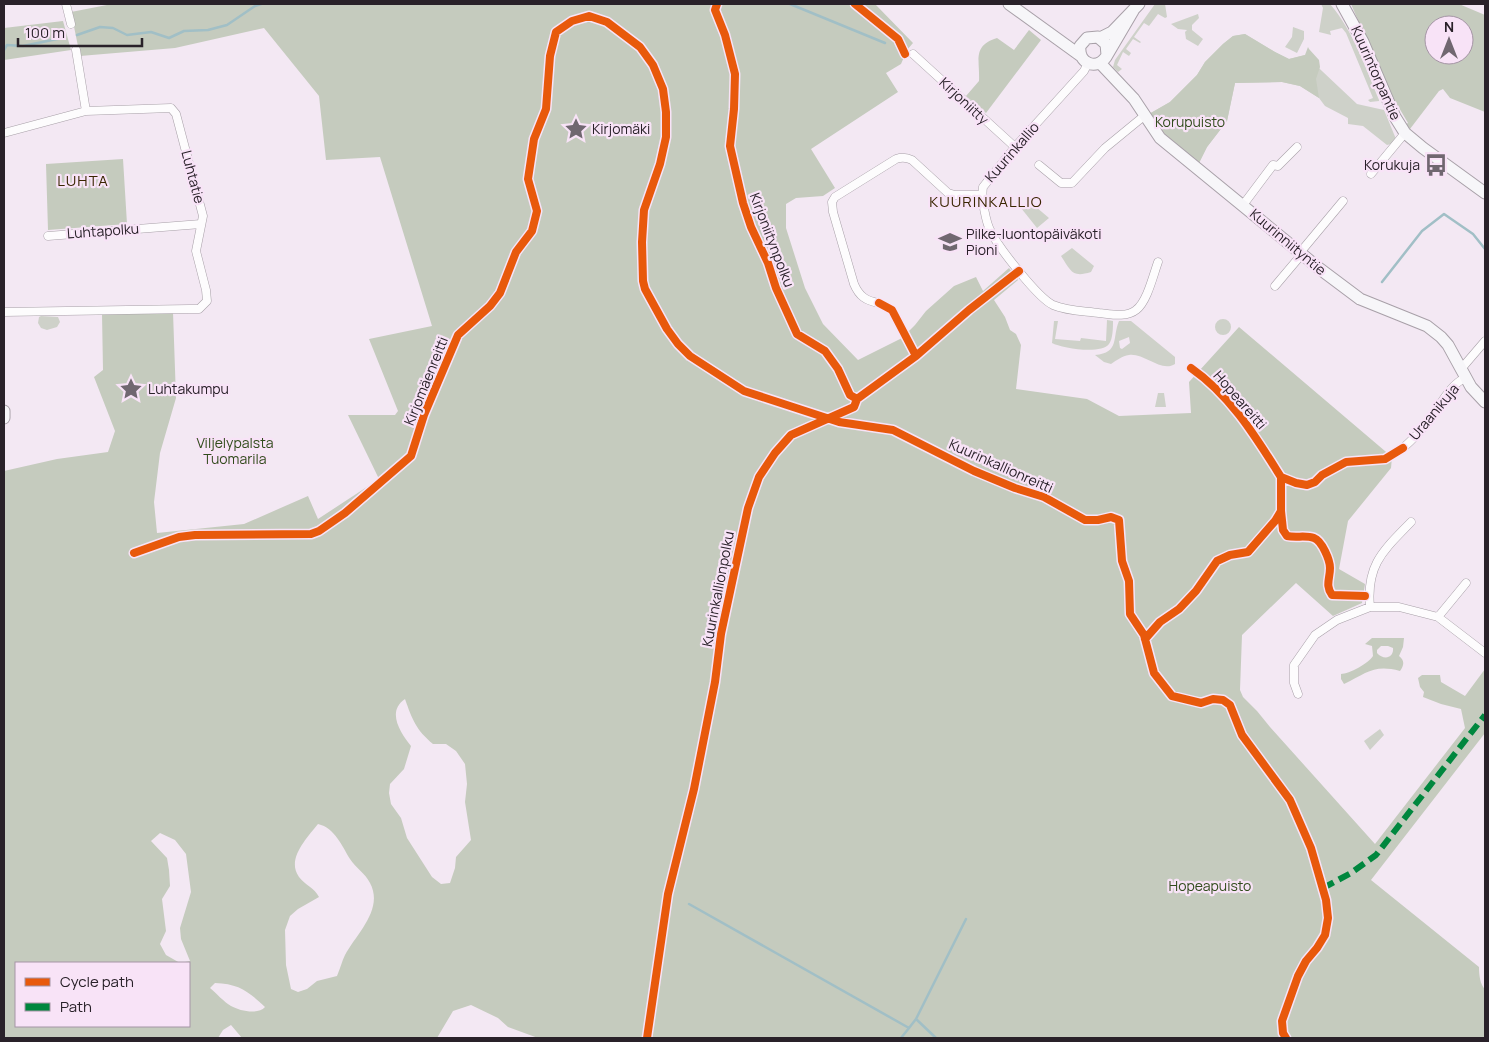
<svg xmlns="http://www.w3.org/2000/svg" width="1489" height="1042" viewBox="0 0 1489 1042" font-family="Manrope,sans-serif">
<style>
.green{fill:#ced1c9;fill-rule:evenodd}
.forest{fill:#c5cbbe;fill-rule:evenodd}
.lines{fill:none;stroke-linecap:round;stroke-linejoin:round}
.stream{stroke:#a1bfc6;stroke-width:2.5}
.street-casing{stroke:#a8a0a8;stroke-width:9}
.secondary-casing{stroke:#a8a0a8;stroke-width:13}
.street{stroke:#fdfcfd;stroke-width:8}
.secondary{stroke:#f7f6f9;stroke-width:11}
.quiet{stroke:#00873e;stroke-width:6;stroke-dasharray:12 6;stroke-linecap:butt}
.cycleway-casing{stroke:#f8e3f7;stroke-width:11}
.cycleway{stroke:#e8590c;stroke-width:8}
.labels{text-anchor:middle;stroke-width:4.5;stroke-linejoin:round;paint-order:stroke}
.street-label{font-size:14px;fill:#292129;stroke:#f8e3f7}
.park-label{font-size:14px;fill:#314c1c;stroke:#f8e3f7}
.poi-label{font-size:14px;fill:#292129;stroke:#f8e3f7;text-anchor:start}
.neighbourhood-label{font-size:15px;letter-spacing:1px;fill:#392500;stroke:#f8e3f7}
</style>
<rect width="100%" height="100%" fill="#f3e8f3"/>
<path class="green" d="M1155 4H1165L1167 17 1165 18 1158 14 1149 26 1144 23 1134 37 1141 42 1140 43 1133 39 1126 49 1131 53 1129 56 1123 52 1117 65 1122 69 1118 72 1113 67 1115 60Z
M1321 4H1330C1354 32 1365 67 1379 100V101L1370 102 1368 100 1373 98 1346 33 1342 28 1330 31 1331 35 1319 32 1323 8Z
M1198 14 1199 18 1192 25V30L1203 39 1198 46 1186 39 1185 32 1187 30 1178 29 1171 24Z
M1293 27 1304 31V39L1297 53 1285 47 1292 37Z
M1245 34 1275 52 1289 59 1305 55 1357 104 1384 110 1396 139 1391 144 1387 145 1363 126 1348 124V118L1325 106 1319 98 1300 86 1282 82 1235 83 1227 121 1207 147 1198 165 1149 114 1170 102 1197 75 1205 62 1223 44 1233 36Z
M1029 201 1049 218 1037 228 1021 208Z
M1072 248 1094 266 1091 272C1072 278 1071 271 1061 256Z
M41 316 58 317 60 322 57 327 47 330 41 328 38 323 39 317Z
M1215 327a8 8 0 1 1 16 0a8 8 0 1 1-16 0Z
M1107 320 1113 321C1113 327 1113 339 1109 344 1101 355 1061 348 1052 343L1054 321H1058L1055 339 1080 341 1081 338 1106 341Z
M1119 321H1131L1175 357V364C1161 373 1145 353 1129 355 1122 356 1117 360 1111 364L1104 362 1095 355C1120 353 1112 337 1119 321ZM1129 337 1130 343 1122 349 1120 348 1119 341Z
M1158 393H1164L1166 407H1155Z
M1380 729 1384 735 1370 750 1364 741Z"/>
<path class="forest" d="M112 4H875L913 43 907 50 901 64 886 73 898 92 811 149 835 188 823 196 796 198 786 204V228L805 288 823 324 858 360 902 338 915 325 926 311 954 286 976 277 983 291 1009 268 1018 280 994 300 1005 317 1010 330 1016 334 1021 345 1016 389 1087 399 1119 416 1191 413 1189 382 1239 327 1392 457 1391 468 1348 521 1339 569 1365 584 1362 603 1333 616 1296 583 1242 635 1240 690 1243 697 1257 711 1270 727 1375 844 1465 728 1461 709 1441 704 1423 697 1424 692 1420 687 1418 678 1422 675H1440L1441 682 1465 696 1485 669V733L1371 880 1479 967C1479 974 1480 985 1485 989V1038H538L508 1027 498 1018 471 1005 453 1011 437 1038H242L231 1025 223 1030 218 1038H4V471L57 459 108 452 115 431 94 377 103 370 102 314 173 312 176 398 160 453 154 502 157 533 244 524 308 496 318 519 379 479 348 415H395L398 411 369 339 432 326 380 157 326 160 319 96 264 28 175 48 80 56 71 12ZM405 699C412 719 416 730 433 744H446L456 751 465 764 467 784 465 802 471 840 456 857 455 868 450 883 441 884 432 877 407 838 401 818 391 804 389 793 390 784 404 769 411 746C401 733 386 712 405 699ZM318 824C335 828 342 846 350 859 356 868 365 873 370 883 384 909 357 933 345 955 342 961 340 969 337 976L317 981 307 989 298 992 291 989 286 965 285 930 290 916 298 909 319 897C314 887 306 886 299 877 286 859 307 838 318 824ZM160 833 175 840 186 854 191 892 180 928 181 939 190 961 180 963 166 955 160 944 166 931 162 899 170 886 169 870 167 858 151 841ZM16 963H189V1026H16ZM215 983C239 984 248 991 265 1007 258 1015 240 1011 231 1006 224 1002 216 993 210 988Z
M1351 4H1459L1485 15V112L1450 98 1443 89 1439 91 1410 129 1406 124 1408 123 1398 106H1395ZM1434 25H1464V55H1434Z
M63 21 71 50 4 60V28Z
M1029 30 1041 40 986 113 966 96 979 81C980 60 972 46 997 38L1014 50Z
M1245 34 1275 52 1289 59 1305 55 1308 47 1309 49 1319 60 1320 67 1316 79 1319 98 1300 86 1282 82 1235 83 1227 121 1207 147 1198 165 1172 144 1149 114 1170 102 1197 75 1205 62 1223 44 1233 36Z
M123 159 127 224 48 230 46 164Z
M1372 638H1404L1403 647 1399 656C1405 661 1404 665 1400 671 1374 664 1367 673 1344 684L1341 679V674C1349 674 1369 663 1373 656L1372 646 1365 644ZM1381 646H1388L1393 648C1394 659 1383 660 1377 653V650Z"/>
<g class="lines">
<path class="stream" d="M790 4 885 43
M77 35 100 27 113 28 127 35 151 32 169 38 184 31 208 30 227 25 255 6 261 4
M4 50 7 45 23 46 62 38
M1382 282 1422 231 1444 214 1473 234 1485 249
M689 904 909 1028 916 1019 936 1038
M916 1019 966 919
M901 1038 909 1028"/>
<defs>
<path id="street" d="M66 4 71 24
M76 50 86 111
M913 54 1015 147
M1088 63 1084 71 1015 147 983 187C981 198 986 223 991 232 999 248 1038 298 1053 305 1067 311 1084 311 1099 313 1110 314 1126 318 1136 310 1147 302 1153 276 1158 262
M4 133 86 111 171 108 176 114 203 216 196 251 206 290 207 301 199 309H189L4 312
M1039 165 1061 183H1072L1105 148 1144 116
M1371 174 1405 133
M1243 205 1273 165 1278 166 1297 147
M48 236 201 224
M1275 286 1302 254 1303 249 1343 201
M879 303C866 301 859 296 854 284L833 212 832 202 835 197 896 159C902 157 906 157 912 160L948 193 955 195H982
M1461 369 1485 341
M1403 448C1412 440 1420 432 1428 422 1439 408 1449 385 1465 378
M1370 607C1366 564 1384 550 1411 522
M1438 617 1466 583
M1298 694 1294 683V665L1315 635 1337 620 1370 607H1399L1438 617 1485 653"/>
<path id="secondary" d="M1009 4 1081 56
M1342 4 1363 42 1395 117 1405 133 1423 148 1485 193
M1100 38 1112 32 1139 4
M1107 55 1106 44 1098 37 1087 38 1080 46C1078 63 1096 71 1106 57L1133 11
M1100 63 1134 99 1160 138 1320 269 1360 299 1427 326 1441 337 1448 345 1471 387 1485 402
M4 411V418"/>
</defs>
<use href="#street" class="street-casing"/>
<use href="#secondary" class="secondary-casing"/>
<use href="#street" class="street"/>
<use href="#secondary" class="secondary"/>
<path class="quiet" d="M1323 888 1351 873 1376 855 1485 715"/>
<defs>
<path id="cycleway" d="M717 4 715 10 725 35 735 74 734 109 730 146 743 203 751 227 768 263 776 288 797 334 825 351 838 369 850 395 857 399
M855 4 898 39 905 54
M879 303 892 310 916 356
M1191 368C1231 396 1255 436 1281 477
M1281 511 1283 530 1287 536C1296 538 1306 535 1314 538 1322 541 1330 560 1330 568 1330 579 1325 585 1332 595L1365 596
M134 553 179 537 195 535 311 534 319 531 345 513 411 456 424 415 458 335 490 306 500 293 516 252 532 231 537 211 528 179 534 139 546 109 550 56 556 32 572 21 589 16 607 22 640 47 653 65 663 89 666 112V137L660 164 644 210 642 242 643 281 645 289 667 329 678 344 690 356 744 391 839 422 893 430 974 471 1015 488 1044 497 1085 520H1098L1111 517 1119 520 1122 561 1129 581 1130 614 1144 635 1154 673 1172 696 1201 703 1213 699 1223 700 1230 705 1242 735 1290 800 1311 848 1326 900 1328 918 1325 935 1317 948 1306 961 1298 976 1282 1021 1283 1033 1286 1038
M1145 639 1160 622 1179 609 1196 591 1217 561 1230 555 1248 552 1275 521 1281 511V477L1296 483 1307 485 1315 482 1322 475 1346 462 1385 459 1403 448
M647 1038 668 894 694 789 715 682 721 634 748 508 759 477 775 453 791 435 854 407 857 399 916 356 969 310 1019 271"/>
</defs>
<use href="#cycleway" class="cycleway-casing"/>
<use href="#cycleway" class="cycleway"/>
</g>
<defs>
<symbol id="sight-bare" viewBox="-9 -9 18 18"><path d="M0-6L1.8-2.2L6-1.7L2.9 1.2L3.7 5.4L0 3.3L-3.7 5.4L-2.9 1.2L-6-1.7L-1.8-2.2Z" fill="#706770" stroke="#f8e3f7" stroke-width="2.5" paint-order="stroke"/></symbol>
<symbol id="bus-bare" viewBox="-9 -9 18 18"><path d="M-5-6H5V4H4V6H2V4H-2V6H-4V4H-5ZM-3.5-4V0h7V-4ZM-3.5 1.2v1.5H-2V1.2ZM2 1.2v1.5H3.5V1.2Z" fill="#706770" stroke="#f8e3f7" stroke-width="2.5" paint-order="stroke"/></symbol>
<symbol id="school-bare" viewBox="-9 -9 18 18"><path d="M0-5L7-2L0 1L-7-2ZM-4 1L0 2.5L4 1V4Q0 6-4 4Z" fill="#706770" stroke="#f8e3f7" stroke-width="2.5" paint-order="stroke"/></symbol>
</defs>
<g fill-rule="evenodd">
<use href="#sight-bare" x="560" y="113" width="32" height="32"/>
<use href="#bus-bare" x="1420" y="149" width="32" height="32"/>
<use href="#school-bare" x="934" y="226" width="32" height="32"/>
<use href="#sight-bare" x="115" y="373" width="32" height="32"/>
</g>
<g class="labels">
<g class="street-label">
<text transform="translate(1376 73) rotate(66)" y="5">Kuurintorpantie</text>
<text transform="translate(964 101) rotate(43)" y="5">Kirjoniitty</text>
<text transform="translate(1012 152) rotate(-49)" y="5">Kuurinkallio</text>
<text transform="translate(193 177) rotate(75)" y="5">Luhtatie</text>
<text transform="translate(103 231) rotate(-4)" y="5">Luhtapolku</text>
<text transform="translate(772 240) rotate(69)" y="5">Kirjoniitynpolku</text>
<text transform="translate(1288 242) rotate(40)" y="5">Kuurinniityntie</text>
<text transform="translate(426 381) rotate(-68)" y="5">Kirjomäenreitti</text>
<text transform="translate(1240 400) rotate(49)" y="5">Hopeareitti</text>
<text transform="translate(1434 412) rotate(-50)" y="5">Uraanikuja</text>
<text transform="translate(1001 466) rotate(24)" y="5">Kuurinkallionreitti</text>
<text transform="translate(718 589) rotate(-79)" y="5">Kuurinkallionpolku</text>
</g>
<g class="park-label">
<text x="1190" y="127">Korupuisto</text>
<text x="235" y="448">Viljelypalsta<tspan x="235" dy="16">Tuomarila</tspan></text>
<text x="1210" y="891">Hopeapuisto</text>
</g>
<g class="poi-label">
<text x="592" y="134">Kirjomäki</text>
<text x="1420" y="170" text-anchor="end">Korukuja</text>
<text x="966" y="239">Pilke-luontopäiväkoti<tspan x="966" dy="16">Pioni</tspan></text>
<text x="148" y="394">Luhtakumpu</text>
</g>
<g class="neighbourhood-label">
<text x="83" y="186">LUHTA</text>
<text x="986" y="207">KUURINKALLIO</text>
</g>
</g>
<rect width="1489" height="1042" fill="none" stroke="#292129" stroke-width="10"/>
<rect x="15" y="962" width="175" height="65" fill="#f8e3f7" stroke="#a595a5"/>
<rect x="25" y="978" width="25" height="8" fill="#e8590c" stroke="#a595a5"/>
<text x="60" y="987" font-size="15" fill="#292129">Cycle path</text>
<rect x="25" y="1003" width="25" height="8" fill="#00873e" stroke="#a595a5"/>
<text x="60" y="1012" font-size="15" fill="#292129">Path</text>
<g transform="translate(1449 40)"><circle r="24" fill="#f8e3f7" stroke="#a595a5"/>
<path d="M0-4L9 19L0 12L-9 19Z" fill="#706770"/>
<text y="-8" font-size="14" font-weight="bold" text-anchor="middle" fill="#292129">N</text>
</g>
<path d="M18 38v8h124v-8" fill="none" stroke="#292129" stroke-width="2.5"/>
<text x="25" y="38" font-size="15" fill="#292129" stroke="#f8e3f7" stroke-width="4" paint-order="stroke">100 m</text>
</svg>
